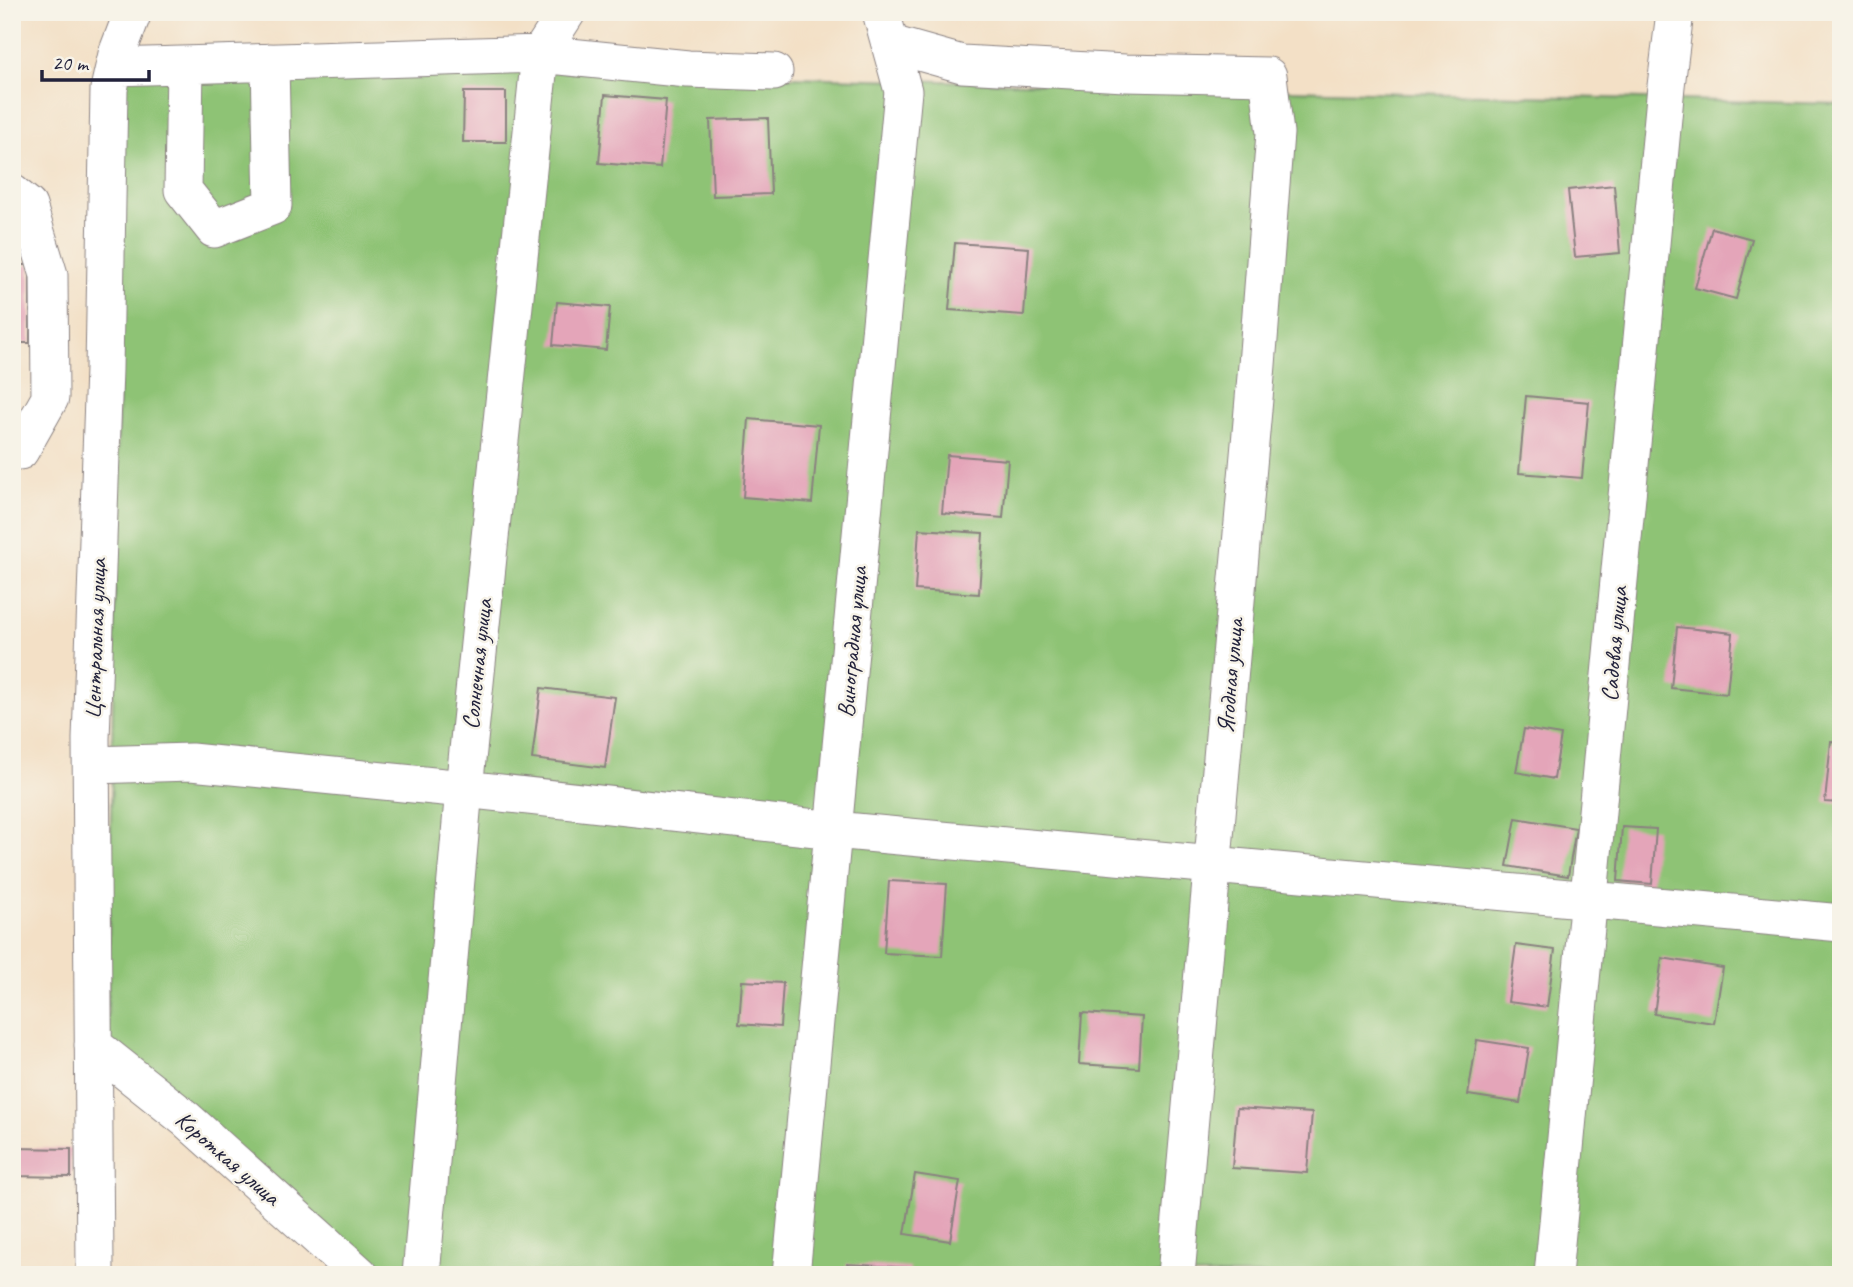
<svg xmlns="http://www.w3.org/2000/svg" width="1853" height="1287" viewBox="0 0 1853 1287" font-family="Caveat,sans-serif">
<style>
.green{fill:#8ec374;stroke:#587258;stroke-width:2}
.building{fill:#e4a5b9}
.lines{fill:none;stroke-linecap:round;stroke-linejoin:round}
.minor-casing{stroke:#8a8180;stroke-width:39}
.minor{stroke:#fff;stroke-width:37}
.labels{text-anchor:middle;stroke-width:5;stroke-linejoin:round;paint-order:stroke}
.street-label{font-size:24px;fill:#22223b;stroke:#f7f3e8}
</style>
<rect width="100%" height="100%" fill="#f7f3e8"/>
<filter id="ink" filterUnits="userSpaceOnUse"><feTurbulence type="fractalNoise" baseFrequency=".0143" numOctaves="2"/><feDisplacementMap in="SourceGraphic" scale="14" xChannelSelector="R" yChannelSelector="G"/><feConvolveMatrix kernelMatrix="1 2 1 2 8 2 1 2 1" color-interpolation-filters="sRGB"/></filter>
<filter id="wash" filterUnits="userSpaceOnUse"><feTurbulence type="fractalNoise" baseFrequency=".00686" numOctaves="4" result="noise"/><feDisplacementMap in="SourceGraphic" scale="28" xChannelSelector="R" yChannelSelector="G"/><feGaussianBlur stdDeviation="1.57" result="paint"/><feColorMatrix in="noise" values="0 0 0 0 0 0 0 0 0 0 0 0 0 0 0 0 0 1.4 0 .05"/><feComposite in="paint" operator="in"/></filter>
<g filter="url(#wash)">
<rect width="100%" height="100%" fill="#f3e0c6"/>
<path class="green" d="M124 60 1841 104V1275H368L107 1043Z"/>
<g id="blocks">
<path class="building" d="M464 92H506V142H463Z
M605 95 666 100 660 168 599 163Z
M768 118 771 194 713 196 710 120Z
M1614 185 1620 253 1575 257 1568 190Z
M1712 228 1752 239 1736 299 1695 288Z
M955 243 1029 248 1024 315 949 310Z
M12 265H30V343H12Z
M557 302 610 307 606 350 553 345Z
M1526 396 1589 402 1582 478 1519 473Z
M749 419 819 425 812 503 743 497Z
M947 455 1008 460 1003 518 942 513Z
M919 529 983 533 979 594 915 590Z
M1677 627 1733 633 1727 694 1671 688Z
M541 688 615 697 605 768 532 759Z
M1524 729 1561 735 1554 779 1516 772Z
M1831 741 1841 742V803L1825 802Z
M1516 818 1576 828 1568 876 1507 866Z
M1622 827 1656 829 1652 884 1618 881Z
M889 881 947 884 942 956 884 953Z
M1516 945 1555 950 1547 1007 1508 1002Z
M1662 958 1723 968 1714 1023 1654 1014Z
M742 981 783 983 780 1027 739 1024Z
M1082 1013 1142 1017 1139 1068 1079 1064Z
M1477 1040 1529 1048 1520 1103 1468 1095Z
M1237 1108 1312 1113 1307 1173 1232 1168Z
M12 1148 71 1149V1177L12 1176Z
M915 1174 960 1181 950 1241 905 1234Z
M847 1264 910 1268 909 1275H846Z"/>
</g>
</g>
<g filter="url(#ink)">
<use href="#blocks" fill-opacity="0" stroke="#8a8180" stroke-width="2"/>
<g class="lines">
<defs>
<path id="minor" d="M891 44 962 64 1125 73 1268 76 1275 133 1257 365 1176 1275
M185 65 183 190 214 229 273 206 270 62
M114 67 540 54 688 69 774 72
M12 193 28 206 49 275 50 398 20 451H12
M92 765 191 762 464 789 834 830 1841 923
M93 1045 186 1119 360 1275
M95 1270 91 739 104 369 109 89 117 54 133 12
M421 1275 464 789 540 54 567 12
M791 1275 903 91 881 12
M1553 1275 1666 86 1675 12"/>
</defs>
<use href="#minor" class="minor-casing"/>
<use href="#minor" class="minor"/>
</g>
</g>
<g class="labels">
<g class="street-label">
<text transform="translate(95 639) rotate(-88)" y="8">Центральная улица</text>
<text transform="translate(852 642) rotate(-85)" y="8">Виноградная улица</text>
<text transform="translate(1614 644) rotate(-85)" y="8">Садовая улица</text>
<text transform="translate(477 664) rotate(-84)" y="8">Солнечная улица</text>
<text transform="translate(1230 676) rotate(-85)" y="8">Ягодная улица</text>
<text transform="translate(228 1158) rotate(41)" y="8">Короткая улица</text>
</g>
</g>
<rect width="1853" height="1287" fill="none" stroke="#f7f3e8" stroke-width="42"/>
<path d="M42 70v10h107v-10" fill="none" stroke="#22223b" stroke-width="3.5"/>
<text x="52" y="70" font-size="21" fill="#22223b" stroke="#f7f3e8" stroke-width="5" paint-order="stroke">20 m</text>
</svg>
